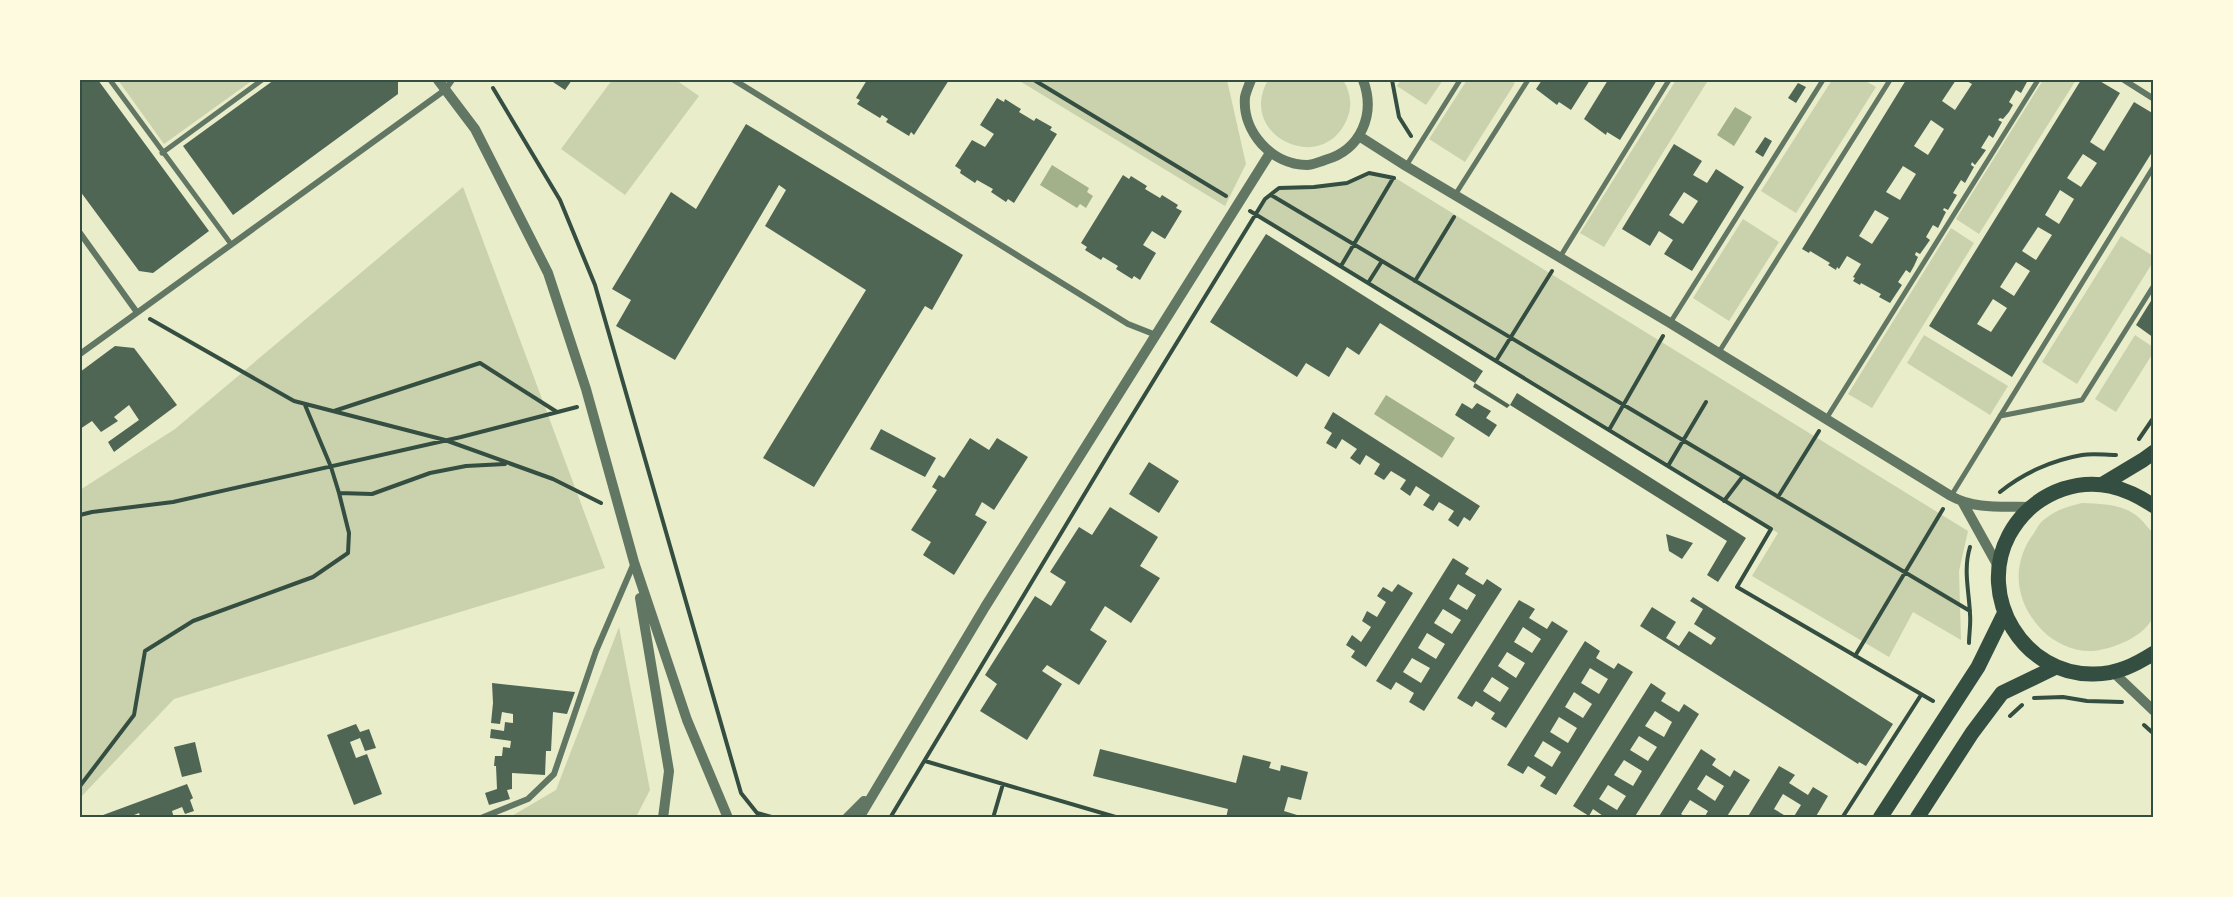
<svg xmlns="http://www.w3.org/2000/svg" width="2233" height="897" viewBox="0 0 2233 897" font-family="Mulish,sans-serif">
<style>
.green{fill:#cad2ad}
.water{fill:#a3b18a}
.building{fill:#4f6655;fill-rule:evenodd}
.lines{fill:none;stroke-linecap:round;stroke-linejoin:round}
.path{stroke:#344e41;stroke-width:4}
.pedestrian{stroke:#617663;stroke-width:5}
.minor{stroke:#617663;stroke-width:6}
.tertiary{stroke:#617663;stroke-width:10}
.primary{stroke:#344e41;stroke-width:15}
.neatline{fill:none;stroke:#344e41;stroke-width:2}
</style>
<rect width="100%" height="100%" fill="#e9edc9"/>
<path class="green" d="M118 80H253L164 144Z
M612 80H676L699 96 625 195 561 149Z
M1018 80H1227L1246 164 1225 206Z
M1268 80H1343C1350 91 1353 106 1347 119 1323 177 1236 136 1268 80Z
M1401 80H1443L1426 105 1397 86Z
M1467 80H1509L1515 83 1465 162 1429 139Z
M1676 80H1702L1707 82 1604 247 1580 233Z
M1832 80H1864L1876 87 1796 213 1761 191Z
M2043 80H2076L1979 234 1956 219Z
M1369 173 1397 179 1968 531 1959 571 1961 640 1913 612 1889 657 1752 576 1778 533 1255 214 1265 199 1279 188 1347 183Z
M463 187 605 568 174 699 80 798V490L175 429Z
M1743 219 1779 242 1729 321 1693 298Z
M1951 228 1974 243 1872 408 1848 394Z
M2121 236 2153 256V262L2077 384 2042 362Z
M1924 335 2008 386 1990 415 1907 363Z
M2135 335 2153 347V353L2116 412 2095 399Z
M2082 503C2106 504 2129 504 2145 524 2147 527 2152 531 2153 534 2156 543 2154 566 2154 575 2154 586 2156 608 2153 616 2147 636 2111 650 2092 651 2074 652 2055 643 2043 631 2015 603 2010 565 2034 533 2037 528 2040 522 2045 519 2056 510 2069 506 2082 503Z
M619 627 650 790 636 817H510L556 790Z"/>
<path class="water" d="M1735 107 1752 117 1734 146 1717 135Z
M1052 165 1089 188 1087 192 1093 196 1086 208 1080 204 1077 208 1040 185Z
M1386 395 1455 438 1442 458 1374 414Z"/>
<path class="building" d="M80 80H98L209 231 153 273 139 271 80 191Z
M274 80H398V94L233 215 183 146Z
M550 80H572L565 90Z
M867 80H949L914 135 911 132 909 136 886 122 888 119 882 115 880 118 857 104 860 100 856 98Z
M1542 80H1590L1571 110 1559 102 1557 105 1536 89Z
M1608 80H1657L1620 140 1607 132 1606 135 1584 119Z
M1906 80H1956L1942 101 1955 110 1972 84 1965 80H2028L2021 93 2016 90 2009 102 2013 105 2009 112 2003 119 2000 118 1998 120 2002 122 1993 138 1989 135 1981 148 1986 150 1981 157 1975 165 1972 162 1971 165 1974 167 1965 183 1961 180 1953 193 1957 195 1948 210 1944 208 1943 210 1946 212 1938 228 1933 225 1926 237 1930 240 1920 254 1916 252 1915 255 1918 257 1914 266 1910 273 1906 270 1898 282 1902 285 1890 303 1879 297 1881 294 1861 283 1860 285 1853 281 1855 278 1853 277 1861 264 1847 256 1839 269 1837 267 1836 270 1828 265 1830 263 1810 251 1809 253 1802 249ZM1931 120 1944 129 1928 155 1914 146ZM1903 166 1916 174 1900 200 1886 192ZM1875 210 1889 218 1872 244 1859 236Z
M2081 80H2098L2120 93 2090 142 2104 151 2134 102 2154 114V149L2012 377 1929 326ZM2083 154 2097 163 2081 187 2067 178ZM2060 190 2074 199 2059 224 2045 215ZM2038 227 2052 235 2036 260 2022 251ZM2016 262 2030 271 2014 296 2000 287ZM1993 299 2007 308 1991 332 1977 324Z
M1798 83 1806 87 1796 103 1788 98Z
M997 98 1004 102 1005 99 1021 109 1019 112 1034 121 1036 118 1052 127 1050 130 1057 134 1014 203 1008 199 1006 202 991 192 993 189 977 180 975 183 960 173 961 170 955 166 972 140 985 147 994 134 980 125Z
M746 124 963 255 932 310 925 306 814 487 763 458 866 290 765 226 786 190 779 185 675 360 616 326 631 300 612 289 671 192 696 209Z
M1765 137 1772 141 1763 157 1755 152Z
M1674 144 1702 161 1693 175 1707 183 1716 169 1744 187 1692 271 1664 254 1673 240 1659 231 1650 246 1622 229ZM1684 192 1698 201 1683 224 1669 215Z
M1123 175 1129 179 1131 176 1147 186 1145 189 1160 198 1162 195 1178 205 1176 208 1182 211 1165 239 1152 231 1143 245 1156 253 1140 280 1134 276 1132 279 1116 269 1118 266 1103 257 1101 260 1085 250 1087 247 1081 243Z
M1266 234 1483 371 1475 383 1380 323 1359 355 1347 347 1329 377 1306 363 1297 377 1210 322Z
M2154 296V338L2136 325Z
M115 346 134 348 177 405 114 452 108 442 139 420 129 405 114 417 118 421 101 432 92 421 80 429V372Z
M1475 383 1510 405 1507 408 1473 387Z
M1517 393 1746 538 1718 582 1707 575 1727 541 1510 405Z
M1462 403 1472 409 1477 403 1491 411 1486 418 1497 425 1489 437 1455 415Z
M1333 412 1480 506 1470 521 1464 517 1458 527 1448 520 1454 511 1439 502 1433 511 1423 505 1430 495 1416 486 1410 496 1400 489 1406 480 1391 471 1384 480 1374 474 1380 464 1366 455 1360 465 1350 458 1357 449 1342 439 1336 449 1326 443 1332 433 1324 428Z
M881 429 936 458 925 477 870 449Z
M970 438 989 450 997 438 1028 457 994 510 982 502 975 515 987 522 954 575 923 555 931 542 911 530 937 490 932 487 939 475 944 478Z
M1149 462 1179 481 1159 513 1129 494Z
M1110 507 1158 537 1140 566 1160 578 1131 623 1105 606 1090 630 1107 641 1079 685 1047 665 1042 671 1062 684 1027 740 980 711 997 684 985 675 1035 596 1051 606 1066 582 1050 572 1079 527 1092 535Z
M1666 534 1693 543 1682 559 1669 551Z
M1453 558 1469 568 1465 574 1483 585 1487 579 1502 589 1424 711 1409 702 1414 693 1396 682 1391 690 1376 681ZM1458 584 1476 595 1467 610 1449 599ZM1443 609 1461 620 1452 634 1434 623ZM1427 633 1445 644 1436 659 1418 648ZM1412 658 1430 668 1421 683 1403 672Z
M1398 584 1413 593 1366 667 1351 657 1355 651 1346 645 1352 635 1361 642 1371 627 1362 621 1367 611 1377 617 1386 602 1377 596 1383 587 1392 592Z
M1693 597 1893 724 1866 766 1859 762 1858 764 1640 626 1652 607 1676 622 1666 638 1679 646 1689 631 1711 645 1716 638 1694 624 1703 609 1690 601Z
M1519 600 1535 609 1529 618 1547 629 1552 621 1568 631 1506 728 1491 719 1495 713 1476 701 1472 707 1457 698ZM1523 627 1541 639 1532 653 1514 642ZM1507 652 1525 663 1516 678 1498 666ZM1492 677 1509 688 1500 702 1483 691Z
M1585 641 1600 651 1596 658 1614 669 1618 663 1633 672 1556 795 1540 786 1546 777 1528 766 1523 774 1507 765ZM1590 668 1608 679 1599 694 1581 683ZM1574 692 1592 704 1583 718 1565 707ZM1559 717 1577 728 1568 743 1550 732ZM1543 741 1561 752 1552 767 1534 756Z
M492 683 575 692 567 714 553 712 551 751H546L545 775 512 773V789L507 790 510 799 489 805 485 793 497 789 496 766H494L495 756H502L503 747 510 748 511 741 490 738 491 729 504 731 505 722 513 723V714L502 712 500 724 491 723 493 703Z
M1651 683 1666 693 1661 701 1679 712 1684 704 1699 714 1634 818H1606L1593 809 1589 816 1573 806ZM1655 711 1672 722 1664 737 1645 726ZM1639 736 1657 747 1648 761 1630 750ZM1624 760 1642 771 1633 786 1614 775ZM1608 785 1626 796 1617 810 1599 799Z
M356 724 360 732 369 729 376 748 365 751 360 738 350 742 356 758 367 754 382 794 354 805 327 735Z
M195 742 202 772 182 777 174 747Z
M1100 749 1236 783 1243 755 1271 762 1269 768 1280 771 1281 765 1308 772 1301 800 1288 797 1284 811 1297 815 1296 818H1226L1228 809 1093 776Z
M1701 749 1716 759 1712 765 1730 777 1734 770 1750 780 1726 818H1704L1708 811 1690 800 1681 814 1687 818H1658ZM1706 775 1724 786 1715 801 1697 789Z
M1779 766 1795 775 1789 783 1808 795 1813 787 1828 796 1815 818H1793L1801 805 1783 794 1774 809 1789 818H1747Z
M187 784 193 798 190 800 194 811 185 814 182 807 172 811 174 818H141L139 813 127 818H95Z"/>
<g class="lines">
<path class="path" d="M1034 80 1226 196
M1392 80 1399 117 1411 136
M493 88 560 200 595 285 741 793 757 813 775 818
M1271 195 1970 611
M1250 211 1771 529 1737 587 1933 701
M1341 266 1392 180
M1415 281 1454 217
M1368 283 1382 261
M150 319 294 401 445 440 553 479 601 503
M1496 361 1552 271
M305 405 331 467 339 493 372 494 430 473 466 466 505 464
M334 411 480 363 557 412
M1609 430 1663 336
M2139 439 2154 417
M1668 466 1706 402
M2000 492C2023 473 2053 460 2082 455 2093 453 2105 455 2116 455
M1778 497 1819 431
M1724 501 1743 476
M80 515 92 512 173 502 461 437 577 407
M1969 643C1969 634 1971 624 1970 614 1969 590 1963 570 1970 547
M1855 656 1943 509
M2034 698 2063 697 2087 701 2122 702
M2010 716 2022 705
M2144 725 2154 734
M925 761 1119 818
M80 786 134 715 145 651 193 621 313 577 348 553 349 533 339 493
M890 818 1114 445 1265 199 1279 188 1314 187 1347 183 1369 173 1394 178
M993 818 1003 784
M1842 818 1921 695"/>
<path class="pedestrian" d="M110 80 231 244
M162 153 262 80
M1406 166 1460 80
M1455 195 1528 80
M1560 257 1669 80
M1670 323 1823 80
M1719 352 1890 80
M2000 416 2082 400 2154 285
M1826 419 2038 80
M1951 496 2154 166"/>
<path class="minor" d="M734 80 1128 324 1156 335
M2124 80 2154 99
M80 233 136 311
M80 354 445 90 452 80
M481 818 528 799 554 774 596 651 634 563"/>
<path class="tertiary" d="M438 80 475 129 548 273 586 389 634 562 687 720 728 818
M1251 80C1249 85 1246 92 1245 97 1242 132 1272 165 1307 165 1313 165 1319 162 1325 160 1361 150 1376 114 1363 80
M1359 136 1406 166 1670 323 1951 496C1976 510 2003 506 2031 507
M1963 503 1998 566
M640 598 669 771 663 818
M2113 672 2154 711
M847 818 864 801
M859 818 985 607 1270 153"/>
<path class="primary" d="M2103 484 2143 460 2154 452
M2154 506C2125 487 2097 478 2063 489 2040 497 2021 513 2009 535 1976 597 2024 676 2094 674 2117 674 2135 665 2154 653
M1880 818 1978 667 2004 614
M1917 818 1972 733 2002 693 2056 667"/>
</g>
<rect width="2233" height="897" fill="none" stroke="#fefae0" stroke-width="162"/>
<rect x="81" y="81" width="2071" height="735" class="neatline"/>
</svg>
